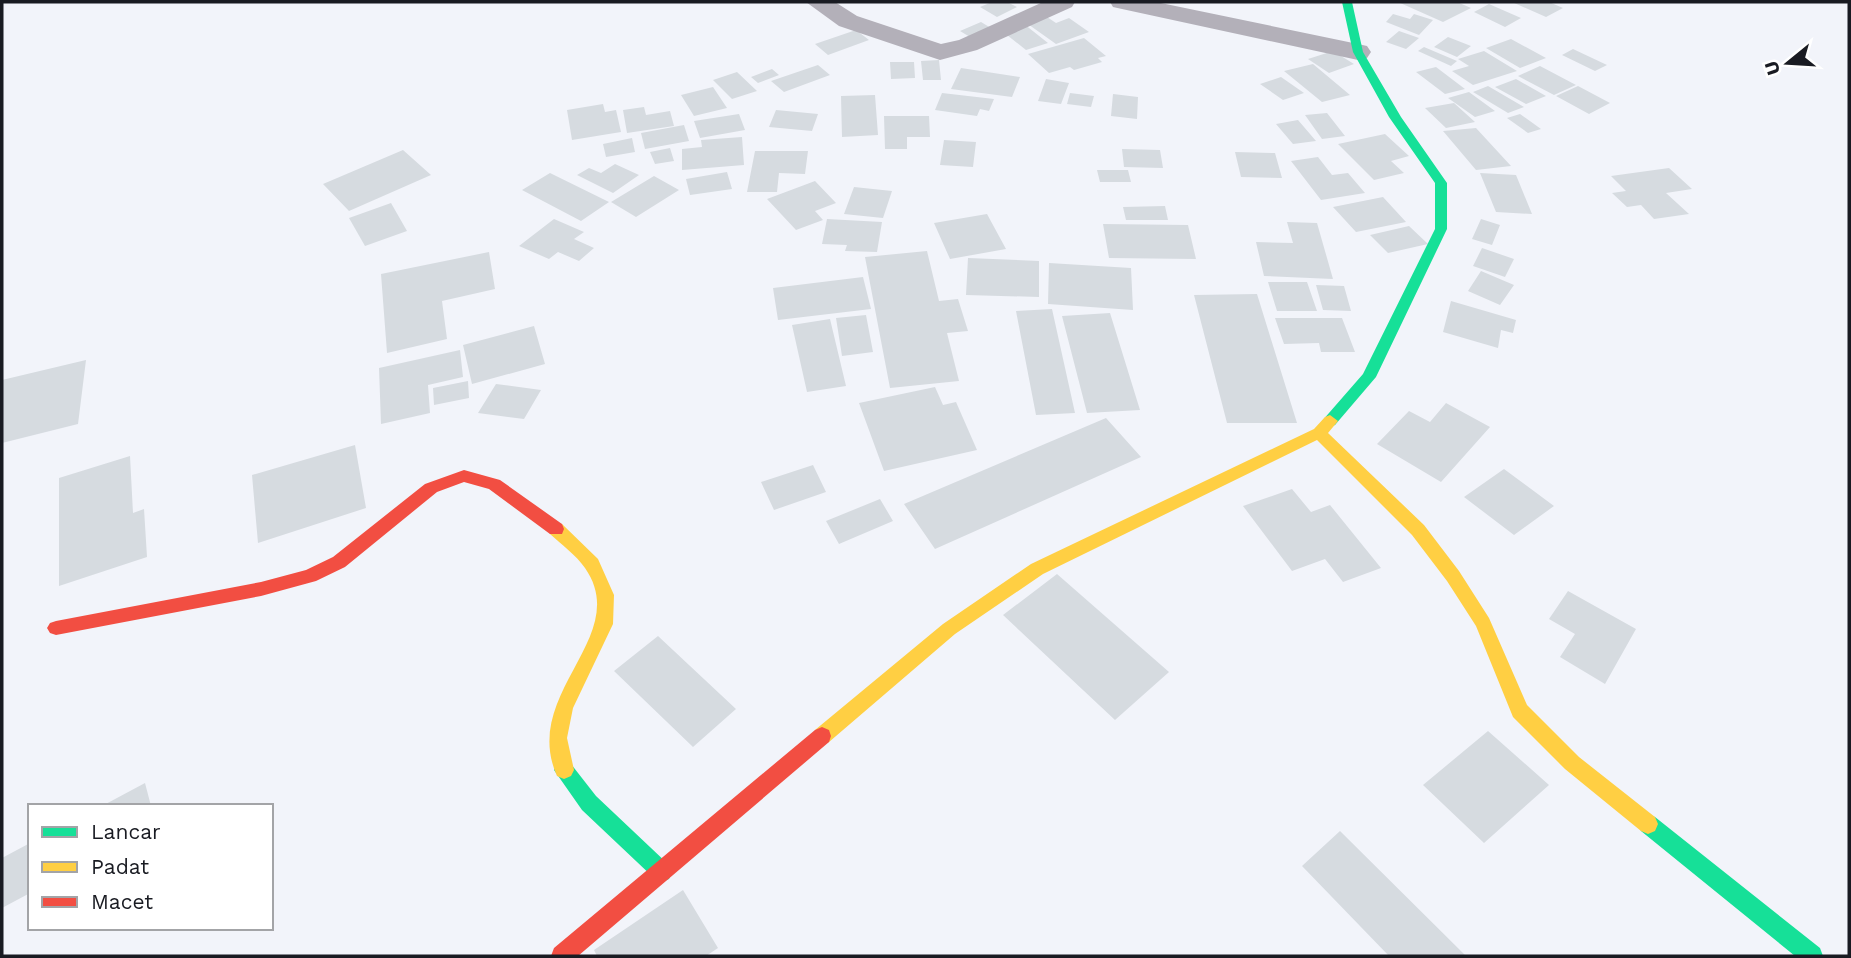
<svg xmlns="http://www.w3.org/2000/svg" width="1851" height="958" viewBox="0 0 1851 958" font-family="'Work Sans',sans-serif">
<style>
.building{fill:#d6dbe0}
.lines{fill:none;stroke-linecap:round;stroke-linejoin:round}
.street{fill:#b3b0b9;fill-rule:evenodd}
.fast{fill:#16e098;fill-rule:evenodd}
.slow{fill:#ffcf43;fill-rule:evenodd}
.jam{fill:#f24e42;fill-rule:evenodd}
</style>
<rect width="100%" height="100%" fill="#f2f4fa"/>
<path class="building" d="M992 2H1007L1017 7 997 17 980 7Z
M1398 2H1457L1471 8 1443 22Z
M1512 2H1549L1563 8 1546 17Z
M1489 4 1521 18 1505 27 1474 12Z
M1393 14 1410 19 1414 14 1433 20 1419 35 1386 22Z
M1044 15 1056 23 1069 18 1089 32 1056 44 1025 22Z
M981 22 991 28 970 37 960 31Z
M1024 24 1048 43 1026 50 1002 31Z
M856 30 869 40 828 55 815 44Z
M1399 31 1419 38 1406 49 1386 42Z
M1448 37 1471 46 1457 57 1434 47Z
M1084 38 1106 56 1098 58 1102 62 1074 70 1070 67 1049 73 1028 54Z
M1511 39 1546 58 1520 68 1486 48Z
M1424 47 1457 61 1451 66 1418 51Z
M1573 49 1607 65 1595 71 1562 55Z
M1333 51 1354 64 1329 73 1308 59Z
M1484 51 1517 71 1473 85 1452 71 1469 66 1458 59Z
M939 60 941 80H923L921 61Z
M890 62H914L915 78 891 79Z
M1313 64 1350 95 1322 102 1284 71Z
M818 65 830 75 784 92 771 81Z
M1540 66 1576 85 1554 95 1518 76Z
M1436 67 1465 89 1445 94 1416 72Z
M961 68 1020 77 1012 97 951 89Z
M772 69 779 75 758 83 751 77Z
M737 72 757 91 732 99 713 80Z
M1281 77 1304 93 1283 100 1260 84Z
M1046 79 1069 83 1061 104 1038 101Z
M1516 79 1546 96 1526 104 1495 87Z
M1488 86 1524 107 1508 113 1473 92Z
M1578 86 1610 103 1589 114 1556 96Z
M713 87 727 108 694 116 681 95Z
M1469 92 1495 111 1475 117 1448 98Z
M942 93 994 99 989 111 980 109 977 116 935 110Z
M1070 93 1094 96 1091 107 1067 104Z
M1113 94 1138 97 1137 119 1111 116Z
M875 95 878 135 842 137 841 96Z
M1454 103 1475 122 1446 128 1425 108Z
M603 104 605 112 616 110 621 132 572 140 567 110Z
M644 107 646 115 670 111 674 126 627 133 623 110Z
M776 110 818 114 812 131 769 127Z
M1327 113 1345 136 1322 139 1305 115Z
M739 114 745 130 700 138 694 121Z
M1520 114 1541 129 1528 133 1507 118Z
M884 116H929L930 137H907V149H885Z
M1298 120 1316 141 1293 144 1276 124Z
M684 125 689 141 645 149 641 133Z
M1476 128 1511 166 1476 170 1443 131Z
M1385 134 1409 156 1391 161 1404 173 1374 180 1338 144Z
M742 137 744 165 682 170V149L702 147 701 140Z
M632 138 635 152 606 157 603 144Z
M944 140 976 142 973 167 940 165Z
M670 148 674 161 655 164 650 152Z
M1122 149 1160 150 1163 168 1124 167Z
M403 150 431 175 349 211 323 184Z
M755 151H808L805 174 779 173 777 192H747Z
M1235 152 1275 153 1282 178 1241 177Z
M1318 157 1332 175 1348 173 1365 193 1321 200 1291 161Z
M615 164 639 175 613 193 577 175 589 168 601 173Z
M1669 168 1692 189 1666 193 1689 214 1654 219 1641 205 1627 207 1612 193 1626 191 1611 176Z
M1097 170H1128L1131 182H1100Z
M727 172 732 189 690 195 686 179Z
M550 173 609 202 581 221 522 190Z
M1480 173 1516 175 1532 214 1496 212Z
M654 176 679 190 636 217 611 202Z
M815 181 836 203 815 211 823 220 796 230 767 199Z
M854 187 892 191 883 218 844 214Z
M1383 197 1406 222 1356 232 1333 207Z
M391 203 407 231 365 246 349 218Z
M1165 206 1168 220H1126L1123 207Z
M987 214 1006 249 950 259 934 223Z
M554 219 584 232 574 239 594 248 579 261 558 252 549 259 519 246Z
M827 219 882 222 877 252 845 251 847 245 822 244Z
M1481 219 1500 225 1492 245 1472 239Z
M1287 222 1317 223 1333 279 1264 276 1256 242 1293 243Z
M1103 224 1188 225 1196 259 1109 258Z
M1409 226 1428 244 1388 253 1370 235Z
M1482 248 1514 259 1505 277 1473 266Z
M927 251 939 301 958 299 968 331 947 333 959 381 890 388 865 257Z
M489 252 495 289 442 301 447 339 387 353 381 274Z
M968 258 1039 261V297L966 295Z
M1049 263 1131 268 1133 310 1048 304Z
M1481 271 1514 285 1500 305 1468 291Z
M863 277 871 309 778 320 773 288Z
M1268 282H1307L1317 311H1277Z
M1316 285 1344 286 1351 311 1323 310Z
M1257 294 1297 423H1227L1194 295Z
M1451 301 1516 320 1513 333 1501 330 1498 348 1443 332Z
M1052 309 1075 413 1036 415 1016 311Z
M1110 313 1140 410 1087 413 1062 316Z
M866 315 873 352 842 356 836 318Z
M1275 318H1342L1355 352H1321L1319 343 1284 344Z
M830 319 846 386 807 392 792 325Z
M534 326 545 364 472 384 463 345Z
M460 350 463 377 428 385 430 413 381 424 379 368Z
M86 360 78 424 2 443V380Z
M468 381 469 398 434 405 433 388Z
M496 384 541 390 524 419 478 413Z
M935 387 943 405 956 402 977 450 884 471 859 403Z
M1446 403 1490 427 1441 482 1377 444 1409 411 1430 422Z
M1106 418 1141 457 935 549 904 504Z
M355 445 366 508 258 543 252 475Z
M130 456 133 513 144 509 147 557 59 586V478Z
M813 465 826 492 774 510 761 482Z
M1504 469 1554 506 1514 535 1464 497Z
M1292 489 1311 512 1330 505 1381 568 1343 582 1325 559 1292 571 1243 506Z
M880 499 893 521 839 544 826 521Z
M1057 574 1169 672 1115 720 1003 615Z
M1568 591 1636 629 1605 684 1560 657 1575 634 1549 619Z
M658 636 736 709 693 747 614 671Z
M1488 731 1549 785 1484 843 1423 785Z
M145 783 151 806H102Z
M1340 831 1466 956H1389L1302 866Z
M30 843V893L2 908V858Z
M683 890 718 948 706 956H597L594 950Z"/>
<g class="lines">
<path class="street" d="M806 2H835L857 16 941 44 959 40 1043 2H1075L1072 7 977 50 940 60 839 26Z
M1110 2H1156L1358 44 1367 46 1371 52 1367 58 1358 60 1122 9 1113 7Z"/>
<path class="fast" d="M1342 2H1352L1363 52 1401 117 1447 183V229L1376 377 1335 425 1330 427 1322 421 1363 374 1435 229V183L1389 117 1353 52Z
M564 761 571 764 596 796 669 865 672 872 669 879 662 882 655 879 582 810 554 770 557 764Z
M1648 814 1655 817 1820 948 1823 956H1795L1641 831 1638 824 1641 817Z"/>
<path class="slow" d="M1330 415 1338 421 1328 433 1424 525 1459 571 1489 618 1527 705 1579 757 1655 817 1658 824 1655 831 1648 834 1641 831 1565 769 1513 717 1476 626 1447 581 1412 535 1317 440 1043 574 955 634 829 742 822 745 815 742 813 736 815 730 943 624 1031 564 1314 429 1325 417Z
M556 523 562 524 598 559 614 595 613 624 573 708 567 738 574 770 571 776 564 779 557 776C520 693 633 637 585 568 576 555 561 544 550 534L548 529 550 524Z"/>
<path class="jam" d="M464 470 500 480 562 524 564 529 562 534H550L489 489 464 482 437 492 345 567 316 581 261 596 56 635 50 633 47 628 50 623 56 621 261 582 306 570 333 557 425 484Z
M822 727 829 730 831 736 829 742 578 956H551L554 948 815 730Z"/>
</g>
<rect width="1851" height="958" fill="none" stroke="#191b22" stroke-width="7"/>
<rect x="28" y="804" width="245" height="126" fill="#ffffff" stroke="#a3a4a7" stroke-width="2"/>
<rect x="42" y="827" width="35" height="10" fill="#16e098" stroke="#a3a4a7" stroke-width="2"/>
<text x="91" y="839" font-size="21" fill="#191b22">Lancar</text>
<rect x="42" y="862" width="35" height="10" fill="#ffcf43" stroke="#a3a4a7" stroke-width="2"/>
<text x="91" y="874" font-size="21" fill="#191b22">Padat</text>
<rect x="42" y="897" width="35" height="10" fill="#f24e42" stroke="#a3a4a7" stroke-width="2"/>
<text x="91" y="909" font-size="21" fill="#191b22">Macet</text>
<g transform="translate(1788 63) rotate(252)" stroke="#ffffff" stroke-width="5" paint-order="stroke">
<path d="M0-5L12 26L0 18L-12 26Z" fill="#191b22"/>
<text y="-10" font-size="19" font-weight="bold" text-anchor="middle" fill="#191b22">U</text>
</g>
</svg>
